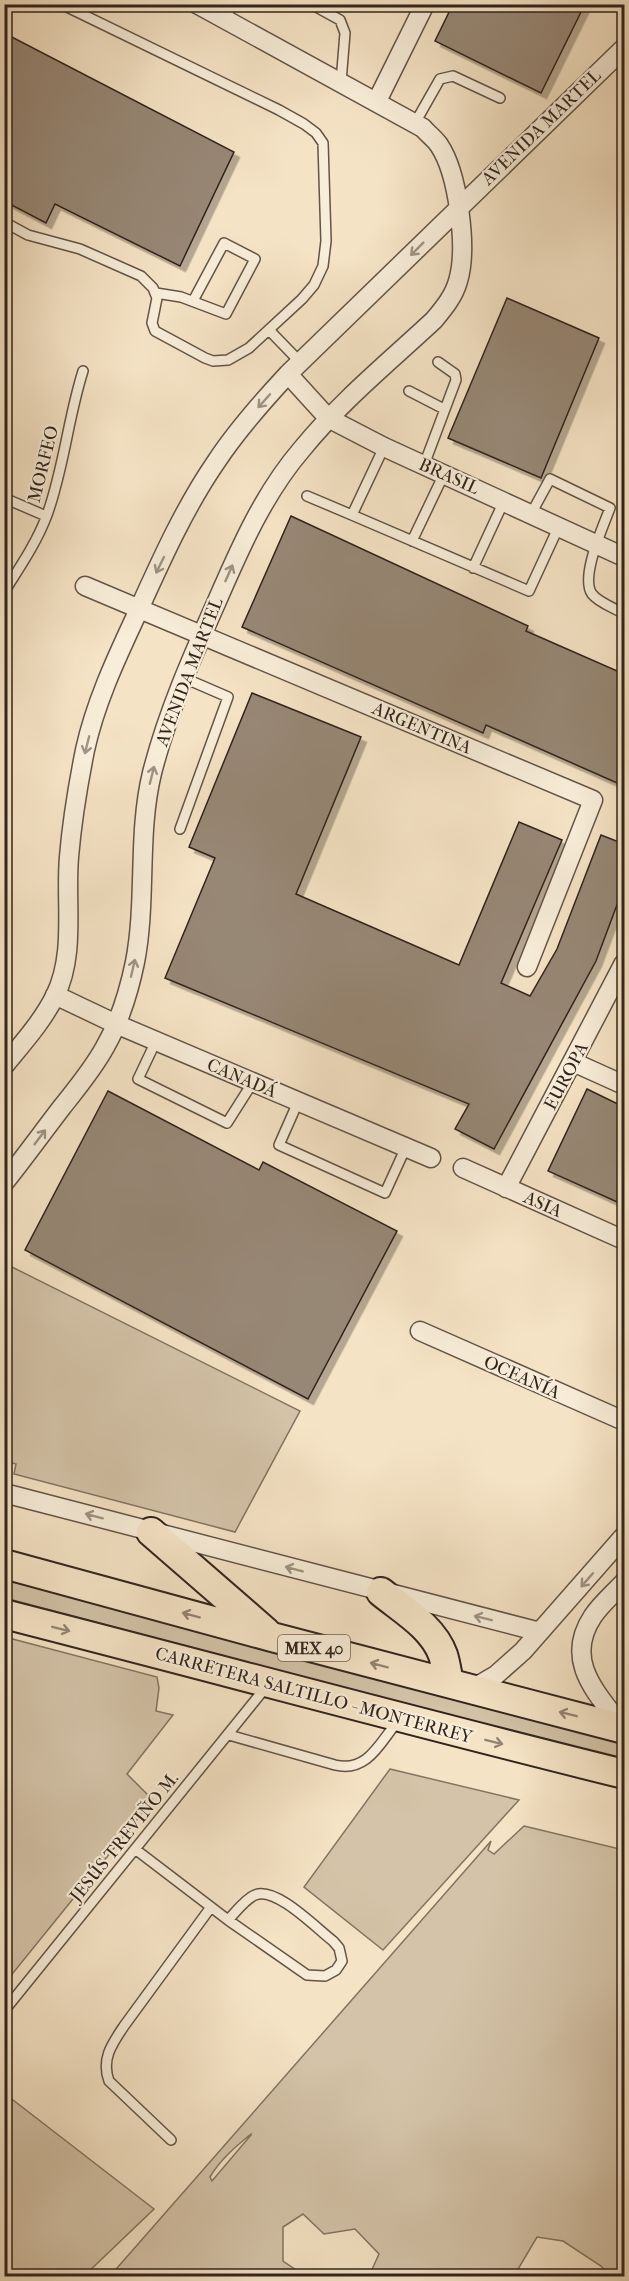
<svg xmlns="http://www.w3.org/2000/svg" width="629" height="2281" viewBox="0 0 629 2281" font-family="'IM FELL French Canon',serif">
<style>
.green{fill:#d4c3a8;stroke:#827462;stroke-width:1.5;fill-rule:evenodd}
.building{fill:#978774;stroke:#31241d;stroke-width:1.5;filter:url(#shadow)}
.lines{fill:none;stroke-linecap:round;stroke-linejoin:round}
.service-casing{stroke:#625447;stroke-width:12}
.minor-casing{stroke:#625447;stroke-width:21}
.primary-casing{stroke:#31241d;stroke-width:32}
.service{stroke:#f8edd9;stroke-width:9}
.minor{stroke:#f8edd9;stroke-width:18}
.primary{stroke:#f5e3c5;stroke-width:28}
.oneway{stroke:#9e9384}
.oneway2{stroke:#938471}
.labels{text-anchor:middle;stroke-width:4.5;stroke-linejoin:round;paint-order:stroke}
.shield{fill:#f8edd9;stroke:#6d6055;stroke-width:1.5}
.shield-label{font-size:16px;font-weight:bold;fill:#31241d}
.street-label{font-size:18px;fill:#31241d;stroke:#f8edd9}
</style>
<defs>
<filter id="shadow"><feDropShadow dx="5.5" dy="5.5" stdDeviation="0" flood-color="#0004"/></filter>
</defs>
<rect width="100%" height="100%" fill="#f5e3c5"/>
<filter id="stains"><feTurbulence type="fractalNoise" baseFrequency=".00333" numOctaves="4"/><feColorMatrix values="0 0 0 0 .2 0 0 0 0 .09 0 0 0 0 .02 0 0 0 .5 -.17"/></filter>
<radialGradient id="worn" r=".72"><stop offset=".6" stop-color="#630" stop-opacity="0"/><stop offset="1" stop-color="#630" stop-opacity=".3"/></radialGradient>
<path class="green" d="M4 1263 300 1411 235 1532 14 1474 16 1464 4 1461Z
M4 1578 624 1739V1762L5 1598Z
M5 1637 157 1677 159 1688 156 1711 173 1715 127 1774 153 1800 5 1983Z
M390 1769 519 1800 383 1950 304 1887Z
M524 1826 624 1850V2276H611L601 2266 563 2241 537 2237 514 2276H369L379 2254 355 2229 324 2234 303 2214 283 2227V2261L305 2276H209L205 2274 199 2276H110L491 1841 488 1850 494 1854ZM251 2134V2135L212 2181 210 2177C220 2160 235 2147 251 2134Z
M4 2093 154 2209 84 2276H5Z"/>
<path class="building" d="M453 4H585L541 93 435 41Z
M4 33 234 152 180 266 55 204 46 223 4 201Z
M507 298 599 338 541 478 448 438Z
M291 516 528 626 526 631 624 674V786L486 725 483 733 242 627Z
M252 693 361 737 296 894 459 965 519 822 562 840 501 983 530 996 557 949 601 835 624 844V886L596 961 494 1149 455 1129 469 1104 165 978 215 858 189 847Z
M587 1089 624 1107V1205L548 1171Z
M108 1091 259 1170 263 1162 397 1231 308 1399 25 1250Z"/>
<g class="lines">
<defs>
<path id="service" d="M311 4 340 20 345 33 341 82
M225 19 232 4
M415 123 440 79 453 76 500 98
M4 222 28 235 80 249 141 276 153 288 157 298 152 323 155 331 205 358 213 361 228 360 249 348 302 299 314 285 323 266 326 241 323 143 316 133 304 124 279 110 61 4
M156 293 181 297 226 314 255 259 224 243 193 301
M269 330 300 362
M409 391 444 409
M384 447 352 515 529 591 559 526
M424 465 456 380 455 374 438 362
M307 496 352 515
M4 498 46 516
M531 514 550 479 610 508C603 527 580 577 592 594 599 603 615 608 624 614
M412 541 444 474
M473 568 504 501
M4 592C20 567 37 542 47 515 64 468 68 418 83 371
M180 829 228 697 184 678
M156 1041 138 1079 227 1123 253 1082
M298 1102 279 1145 385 1193 406 1147
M229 1735 335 1765C367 1773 380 1743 397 1722
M135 1849 228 1920 307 1975 325 1976 336 1970 342 1961 339 1948 333 1941C317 1929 276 1886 255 1895 245 1899 236 1912 228 1920
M4 2011 266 1687
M171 2140 109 2081C101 2059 112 2044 124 2026L211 1907"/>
<path id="minor" d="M377 101 425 4
M288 374 328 418 384 447 624 557
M85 586 593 800 527 967
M55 995 116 1024 431 1158
M573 1062 624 1085
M4 1066C22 1044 42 1022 55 996 76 954 65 902 69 857 72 821 78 785 85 750 95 704 115 661 135 618 159 565 183 510 216 462 237 430 262 402 288 374L624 48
M463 1168 624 1240
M4 1183C24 1158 42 1133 62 1107 77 1088 93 1069 105 1047 120 1021 129 991 135 962 147 900 137 835 152 773 167 714 192 657 217 601 240 548 264 493 302 449 341 401 389 362 434 320 444 308 454 296 458 281 468 248 458 173 439 145 435 139 428 134 423 128L197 4
M506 1188 624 963
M420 1331 624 1421
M4 1493 540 1632
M472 1689 496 1675 523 1651 624 1536
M623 1728C597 1693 563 1661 593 1616 601 1604 614 1593 624 1582"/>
<path id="primary" d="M151 1532 266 1632
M4 1564 272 1637 624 1729
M381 1592C403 1610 433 1627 443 1655 446 1664 447 1674 449 1683
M4 1614C211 1667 417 1723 624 1774"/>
</defs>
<use href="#service" class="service-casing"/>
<use href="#minor" class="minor-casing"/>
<use href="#primary" class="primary-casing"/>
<use href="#service" class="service"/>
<use href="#minor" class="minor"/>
<use href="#primary" class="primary"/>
</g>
<defs><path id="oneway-shaft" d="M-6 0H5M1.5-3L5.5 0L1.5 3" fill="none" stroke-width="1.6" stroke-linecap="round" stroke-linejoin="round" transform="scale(1.5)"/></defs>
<g class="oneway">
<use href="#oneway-shaft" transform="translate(417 249) rotate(135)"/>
<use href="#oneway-shaft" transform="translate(264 401) rotate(132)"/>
<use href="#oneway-shaft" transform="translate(160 565) rotate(116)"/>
<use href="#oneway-shaft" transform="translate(229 573) rotate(-66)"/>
<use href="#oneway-shaft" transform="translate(87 745) rotate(104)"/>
<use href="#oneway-shaft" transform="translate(152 775) rotate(-76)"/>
<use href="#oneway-shaft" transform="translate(133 968) rotate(-77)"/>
<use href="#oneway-shaft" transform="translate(40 1137) rotate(-53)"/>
<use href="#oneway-shaft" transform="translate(94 1516) rotate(-165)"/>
<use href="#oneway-shaft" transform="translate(294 1569) rotate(-165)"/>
<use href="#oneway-shaft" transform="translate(587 1580) rotate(131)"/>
<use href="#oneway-shaft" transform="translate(483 1618) rotate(-166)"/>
</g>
<g class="oneway2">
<use href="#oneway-shaft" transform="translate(191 1615) rotate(-165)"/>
<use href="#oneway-shaft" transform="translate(61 1629) rotate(14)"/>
<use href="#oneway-shaft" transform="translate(379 1665) rotate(-165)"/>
<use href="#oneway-shaft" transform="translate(568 1714) rotate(-166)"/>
<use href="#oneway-shaft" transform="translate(494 1742) rotate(14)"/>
</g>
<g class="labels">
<rect class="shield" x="278" y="1635" width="72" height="26" rx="4.5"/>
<g class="shield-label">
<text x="314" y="1654">MEX 40</text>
</g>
<g class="street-label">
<text transform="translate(541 127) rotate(-44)" y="6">AVENIDA MARTEL</text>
<text transform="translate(43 464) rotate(-76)" y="6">MORFEO</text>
<text transform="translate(449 476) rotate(24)" y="6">BRASIL</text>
<text transform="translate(189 672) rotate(-69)" y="6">AVENIDA MARTEL</text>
<text transform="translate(422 728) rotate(23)" y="6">ARGENTINA</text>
<text transform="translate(566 1076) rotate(-62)" y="6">EUROPA</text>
<text transform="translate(242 1078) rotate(23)" y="6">CANADÁ</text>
<text transform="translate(543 1204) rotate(24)" y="6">ASIA</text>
<text transform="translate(522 1377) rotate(24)" y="6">OCEANÍA</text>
<text transform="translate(314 1695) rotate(15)" y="6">CARRETERA SALTILLO - MONTERREY</text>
<text transform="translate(124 1837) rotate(-51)" y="6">JESÚS TREVIÑO M.</text>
</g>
</g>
<rect width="629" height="2281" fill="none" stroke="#f5e3c5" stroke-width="24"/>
<rect x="6" y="6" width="617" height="2269" fill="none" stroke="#31241d" stroke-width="3"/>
<rect x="12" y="12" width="605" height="2257" fill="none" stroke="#31241d" stroke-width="1.5"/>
<rect width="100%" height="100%" filter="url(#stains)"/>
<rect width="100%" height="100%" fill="url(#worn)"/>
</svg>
